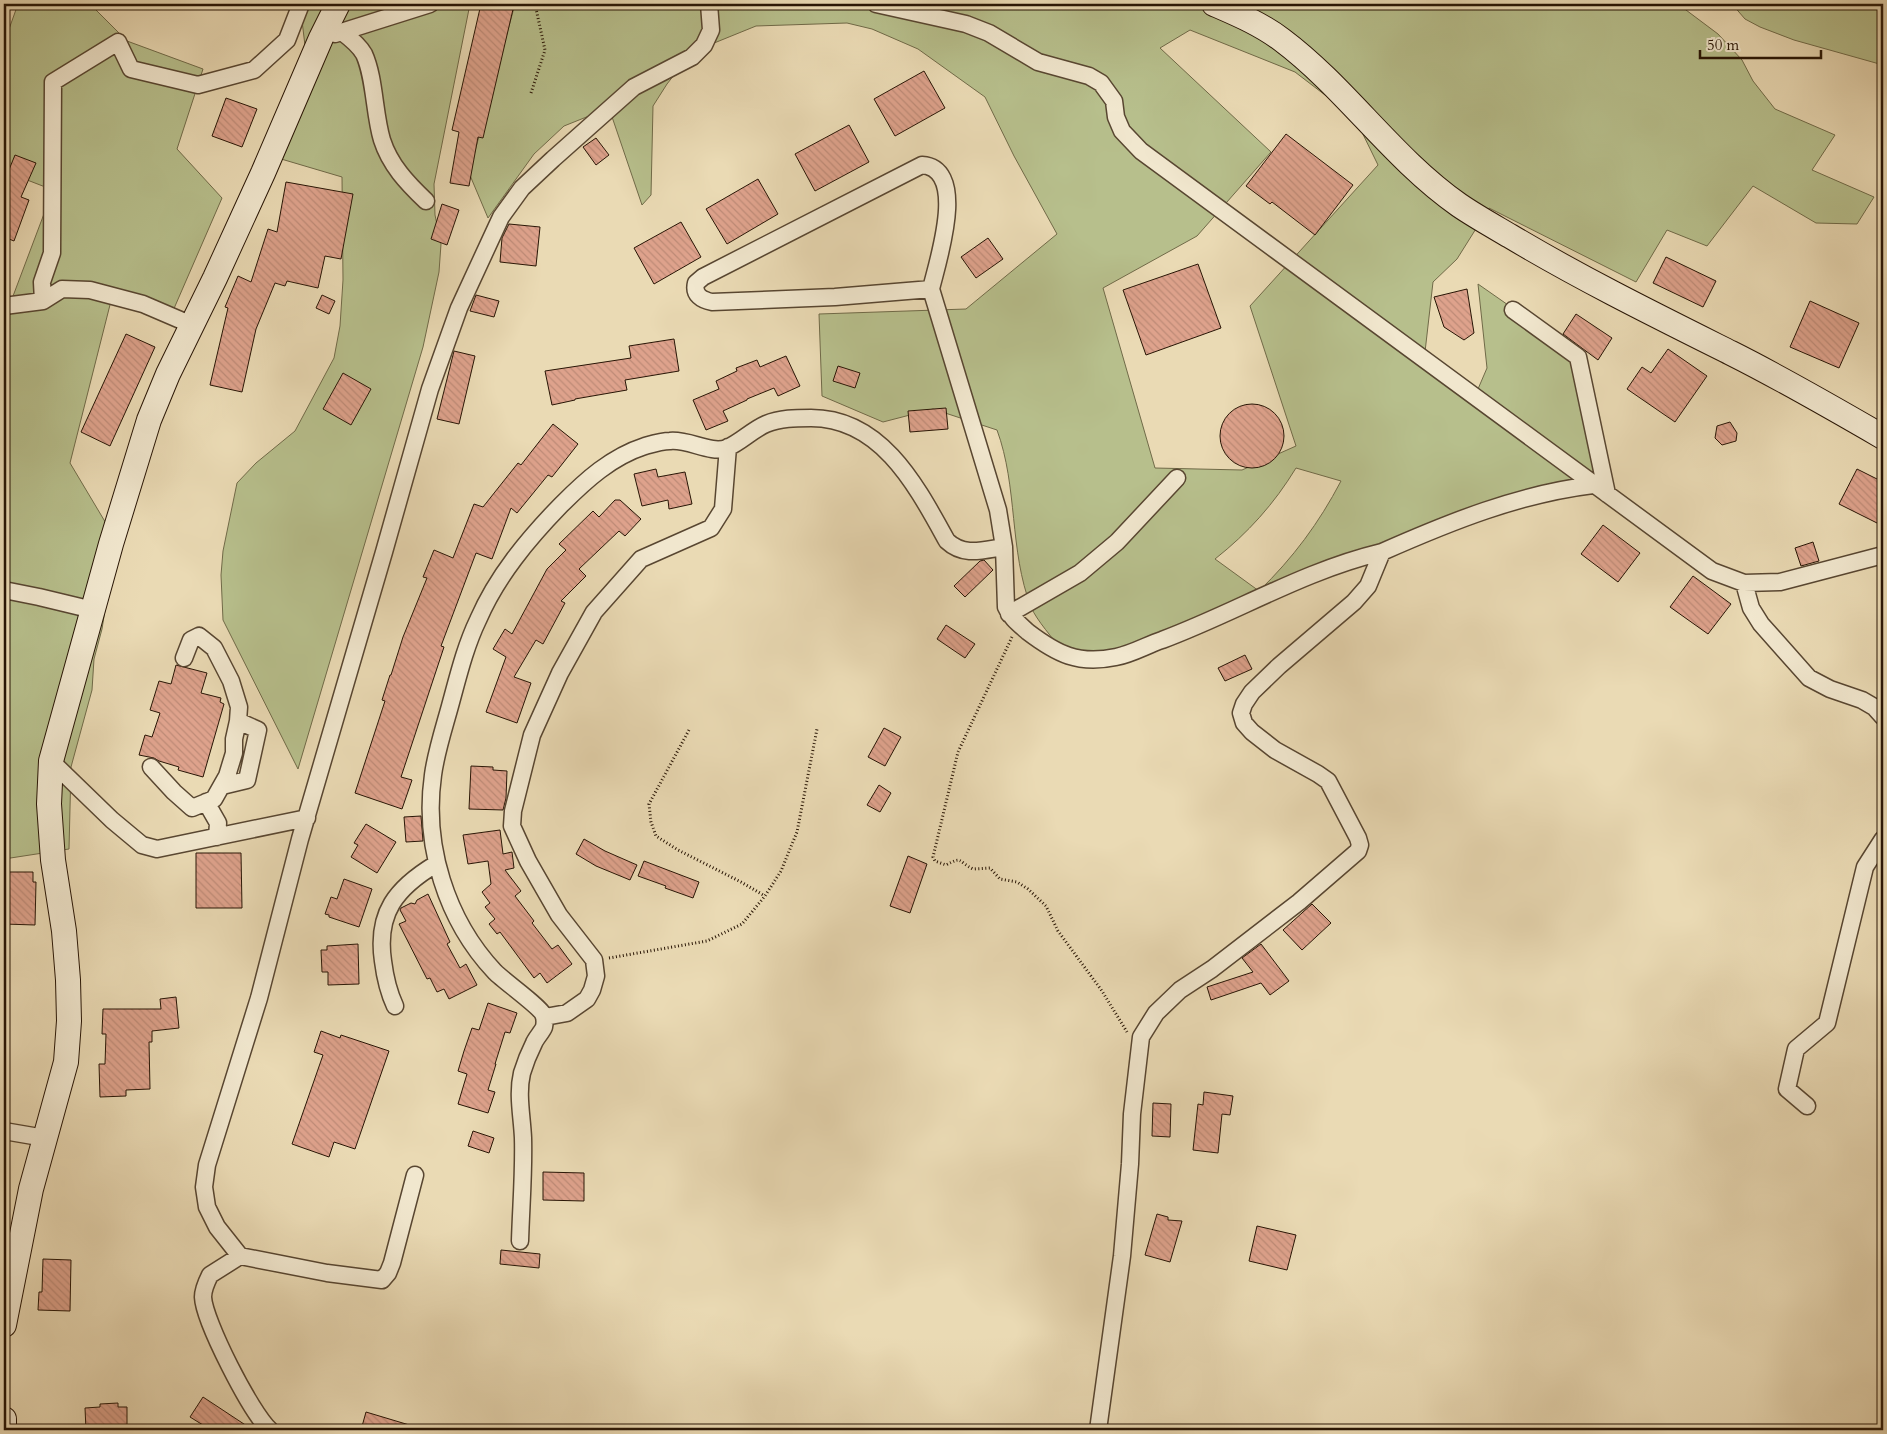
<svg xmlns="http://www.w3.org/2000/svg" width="1887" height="1434" viewBox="0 0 1887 1434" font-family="Cardo,serif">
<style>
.green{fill:#b7bf8c;stroke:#706a48;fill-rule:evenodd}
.building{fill:url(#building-back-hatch);stroke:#281505}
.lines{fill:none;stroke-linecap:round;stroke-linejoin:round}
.street-casing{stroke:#584631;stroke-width:19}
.secondary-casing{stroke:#281505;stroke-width:26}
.path{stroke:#281505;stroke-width:3;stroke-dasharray:1 2.5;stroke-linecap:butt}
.street{stroke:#f1e7ce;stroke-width:16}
.secondary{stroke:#f1e7ce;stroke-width:24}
</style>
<defs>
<pattern id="building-back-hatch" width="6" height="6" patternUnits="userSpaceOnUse" patternTransform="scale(1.25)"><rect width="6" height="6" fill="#dea28c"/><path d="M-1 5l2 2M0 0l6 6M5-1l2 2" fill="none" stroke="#be8b77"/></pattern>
</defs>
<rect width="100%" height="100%" fill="#eadab4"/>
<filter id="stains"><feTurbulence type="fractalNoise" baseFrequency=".004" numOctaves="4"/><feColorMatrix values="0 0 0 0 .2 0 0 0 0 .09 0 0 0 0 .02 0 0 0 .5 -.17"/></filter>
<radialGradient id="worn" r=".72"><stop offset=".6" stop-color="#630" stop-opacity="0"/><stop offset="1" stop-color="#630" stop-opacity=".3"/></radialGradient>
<path class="green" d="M18 4H90L127 41 203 69 177 149 222 198 169 320 114 289 70 463 116 540 102 629 94 659 92 690 71 767 69 849 4 859V320L53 190 4 171V43Z
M300 4H470L434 184 435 215 441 244 439 272 423 347 298 769 223 620 221 575 223 551 237 483 256 463 295 431 334 358 340 326 343 280 342 177 271 156 306 54Z
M515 4H1671L1682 7 1718 34 1742 60 1753 81 1775 109 1835 135 1812 170 1874 197 1857 224 1816 223 1753 186 1707 246 1667 230 1636 282 1489 208 1457 259 1433 282 1425 352 1478 389 1487 368 1478 284 1574 351 1600 490 1520 504 1125 654 1062 651C1053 638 1037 621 1031 607 1009 550 1018 487 997 430L933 409 883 422 822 396 819 314 966 309 1057 234 1014 156 985 97 918 49 872 29 847 23 756 26 692 52 667 84 653 106 651 195 642 205 609 108 564 126 534 154 488 218 469 173ZM1190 30 1295 72 1355 118 1378 165 1250 306 1296 446 1242 470 1155 468 1103 288 1197 236 1271 152 1160 48ZM1296 468 1341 481C1319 523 1293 558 1259 591L1215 559C1248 533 1274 504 1296 468Z
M1732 4H1883V65L1794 40 1760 27 1745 19Z"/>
<path class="building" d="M481 4H506L514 5 483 138 478 137 469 186 450 183 459 132 452 130Z
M924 71 945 108 895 136 874 99Z
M226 98 257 109 242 147 212 136Z
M849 125 869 162 815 191 795 154Z
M1286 134 1353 185 1315 235 1272 202 1270 204 1246 186Z
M596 138 609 155 596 165 583 147Z
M15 155 36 163 21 197 29 200 14 241 4 237V182Z
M758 179 778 214 727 244 706 209Z
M286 182 353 194 341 259 325 256 318 288 287 281 285 286 275 283 256 329 242 392 210 385 228 308 225 307 238 276 251 282 268 229 277 232Z
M442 204 459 210 447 245 431 239Z
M681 222 701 257 654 284 634 248Z
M509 224 540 227 536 266 500 262 502 238Z
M988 238 1003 259 976 278 961 257Z
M1666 257 1716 281 1703 307 1653 283Z
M1198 264 1221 328 1146 355 1123 290Z
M1467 289 1474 333 1464 340 1444 327 1434 297Z
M322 295 335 301 329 314 316 308Z
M476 295 499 301 494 317 470 311Z
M1810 301 1859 323 1839 368 1790 347Z
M1576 314 1612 338 1598 360 1563 334Z
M126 334 155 347 110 446 81 432Z
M674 339 679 371 625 380 627 390 575 399V400L552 405 545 371 631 358 629 346Z
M1668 349 1707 376 1675 422 1627 389 1642 367 1651 373Z
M454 351 475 356 459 424 437 419Z
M786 356 800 386 778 396 774 388 747 399V400L723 411 728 421 706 430 693 400 719 389 716 381 737 371 736 368 757 360 760 367Z
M838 366 860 373 855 388 833 381Z
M343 373 371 389 351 425 323 409Z
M1220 436a32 32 0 1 1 64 0a32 32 0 1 1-64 0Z
M946 408 948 429 910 432 908 411Z
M1730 422 1737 433 1736 441 1722 445 1715 438 1717 426Z
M553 424 578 444 552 477 548 475 517 513 511 508 492 559 476 553 441 646 444 647 401 777 412 780 402 809 355 793 385 701 382 700 390 675H391L403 637 427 578 423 577 434 550 453 558 474 504 483 507 518 463 521 465Z
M656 469 658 477 685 472 692 504 669 509 668 500 642 506 634 474Z
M1857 469 1883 482V526L1839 504Z
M615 500H620L641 519 625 536 619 531 579 569 586 576 561 601 565 603 543 644 536 640 514 677 531 683 517 723 486 712 506 657 493 649 505 629 512 634 547 569 566 550 559 544 593 511 599 517Z
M1603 525 1640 553 1618 582 1581 554Z
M1813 542 1819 561 1801 566 1795 548Z
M984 560 993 570 965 597 954 586 980 561Z
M1693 576 1731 604 1708 634 1670 607Z
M946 625 975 644 965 658 937 639Z
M1245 655 1252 669 1225 681 1218 668Z
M176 665 207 673 201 693 221 698 220 702 224 704 203 777 178 770 179 767 159 761 154 758 139 755 145 735 152 737 160 713 150 710 159 681 171 684Z
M884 728 901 737 885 766 868 757Z
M471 766 493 767V770L507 771 506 798 503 810 469 809Z
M879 785 891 793 880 812 867 805Z
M421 816 423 841 406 842 404 817Z
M366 824 396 842 377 873 351 857 358 845 354 843Z
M500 830 503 854 512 852 514 868 505 870 521 891 515 896 534 921 532 923 552 949 558 945 572 964 547 983 540 973 534 978 500 932 497 934 489 924 495 919 485 907 490 903 482 892 491 884 488 861 468 864 463 835Z
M584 839 605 851 637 865 630 880 596 866 576 854Z
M196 853H241L242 908H196Z
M908 856 927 864 910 913 890 906Z
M644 861 699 882 693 898 665 888 666 886 638 876Z
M4 872H33V882H36L35 925 4 924Z
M344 879 372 889 359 927 329 917V915L325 914 331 897 337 899Z
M428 894 450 942 447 944 460 968 466 964 477 985 449 999 444 989 437 992 430 978 427 979 399 924 406 921 400 910 401 908 411 903 415 904 417 900Z
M1312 904 1331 923 1302 950 1283 930Z
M358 944 359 984 328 985V972H322L321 950H327V946Z
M1261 944 1289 981 1270 995 1261 983 1211 1000 1207 987 1253 972 1242 958Z
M176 997 179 1028 152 1031V1042H149L150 1089 126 1090V1096L100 1097 99 1064H105L106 1034H102L103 1009H161L160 999Z
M488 1003 517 1013 510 1033 505 1032 495 1064H496L488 1090 495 1092 488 1113 458 1104 467 1074 458 1071 464 1051 472 1028 479 1030Z
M321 1031 340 1038 341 1035 389 1051 355 1149 334 1142 329 1157 292 1144 323 1055 314 1052Z
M1204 1092 1233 1096 1230 1115 1222 1114 1218 1153 1193 1150 1198 1104 1203 1105Z
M1153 1103 1171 1104 1170 1137 1152 1136Z
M473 1131 494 1138 489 1153 468 1146Z
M543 1172 584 1173V1201L543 1200Z
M1157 1214 1168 1217V1220L1182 1221 1170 1262 1145 1255Z
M1257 1226 1296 1235 1287 1270 1249 1261Z
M501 1250 540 1254 539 1268 500 1264Z
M43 1259 71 1260 70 1311 38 1310 39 1292H42Z
M203 1397 253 1430H211L190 1417Z
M118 1403V1407H127V1430H86L85 1408 100 1407V1404Z
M366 1412 416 1427 415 1430H361Z"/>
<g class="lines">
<defs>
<path id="street" d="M876 4 966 24 989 33 1038 62 1089 76 1101 83 1114 101 1116 117 1122 131 1141 151 1712 571 1744 583 1780 582 1883 555
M342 32C350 38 359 45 364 54 375 78 374 114 382 140 390 165 407 183 426 201
M335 34 430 4
M922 165C969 168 937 263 931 289L835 297 712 302C702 300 693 295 696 283L703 277Z
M931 289 998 510 1004 547 1006 607C1010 617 1019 624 1028 632 1057 654 1078 665 1116 657 1132 654 1147 645 1162 640 1237 612 1303 571 1382 552
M43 301 42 282 52 253 53 82 118 42 131 69 198 85 254 70 287 40 301 4
M4 306 43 301 62 289 90 290 143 304 192 325
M1513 310 1578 357 1607 494
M1744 583 1751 608 1761 624 1809 678 1830 689 1862 700 1874 707 1883 717
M4 590 39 597 93 610
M1009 614 1080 573 1117 542 1177 478
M51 761 112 820 142 845 157 849 307 818
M151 767 174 792 192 808 214 799 227 776 234 753V739L238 721 239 707 231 681 214 648 199 636 191 640 184 658
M222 786 247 780 258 730 238 721
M206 802 218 823 217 837
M395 1006C388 991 385 977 383 961 376 913 396 888 436 864
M545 1017 567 1013 587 999 592 990 596 976 594 960 559 915 528 861 512 826 513 811 532 735 560 673 594 612 641 559 711 528 723 509 728 447
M1807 1106 1787 1089 1796 1049 1827 1023 1865 867 1883 839
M4 1131 45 1138
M415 1175 392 1263 388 1273 382 1280 327 1273 240 1256 217 1227 207 1207 204 1187 207 1165 259 998 300 839 384 552 430 389 459 308 501 217 522 188 553 159 634 87 692 57 704 45 711 30 709 4
M520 1241C521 1207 524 1172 523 1138 522 1116 517 1094 522 1073 525 1063 529 1053 534 1043 536 1038 542 1032 544 1027 545 1022 545 1018 543 1014 539 1006 504 981 495 972 446 920 423 845 433 775 436 752 444 728 450 706 458 677 465 647 478 620 497 576 528 539 561 505 586 480 611 457 645 446 652 444 662 441 670 441 689 439 710 454 727 448 741 442 752 430 766 424 780 418 796 418 811 418 882 418 917 487 947 541 964 557 983 550 1004 547
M240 1256 210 1275C207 1281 203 1290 203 1297 204 1321 251 1413 270 1430
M1098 1430 1122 1256 1130 1164 1132 1114 1141 1037 1156 1013 1180 990 1212 969 1299 902 1358 851 1360 845 1358 838 1328 781 1318 774 1275 750 1252 732 1244 723 1241 713 1244 704 1252 692 1279 666 1354 602 1368 586 1382 552C1450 522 1519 494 1593 485"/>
<path id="secondary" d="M1214 4C1237 14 1261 24 1282 40 1346 88 1392 158 1459 205 1475 216 1493 226 1510 236 1582 279 1657 316 1731 353 1783 379 1833 408 1883 437
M4 1325 31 1189 66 1062 69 1021 68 980 64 931 53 860 49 804 51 761 111 544 149 420 168 374 215 278 263 173 321 38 338 4
M4 1419V1430"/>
</defs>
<use href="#street" class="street-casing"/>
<use href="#secondary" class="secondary-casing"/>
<path class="path" d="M531 93 545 50 535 4
M1012 637 958 752 933 857 935 861 946 865C963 856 957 861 973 869L990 868 1000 879 1017 882 1028 889 1046 906 1058 931 1102 991 1127 1032
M689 730 649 804 651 822 656 836 678 850 741 882 765 896
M609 958 707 941 742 924 765 896 781 871 797 832 817 729"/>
<use href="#street" class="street"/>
<use href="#secondary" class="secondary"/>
</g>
<rect width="1887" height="1434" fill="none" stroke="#eadab4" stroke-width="20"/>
<rect x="5" y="5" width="1877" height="1424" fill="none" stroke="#281505" stroke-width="2.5"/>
<rect x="10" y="10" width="1867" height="1414" fill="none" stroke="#281505"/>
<path d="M1700 50v8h121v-8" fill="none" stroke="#281505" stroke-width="2.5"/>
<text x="1707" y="50" font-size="15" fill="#281505" stroke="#f1e7ce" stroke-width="4" paint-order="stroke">50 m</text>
<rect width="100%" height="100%" filter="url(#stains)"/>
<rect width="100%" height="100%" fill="url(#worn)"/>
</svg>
